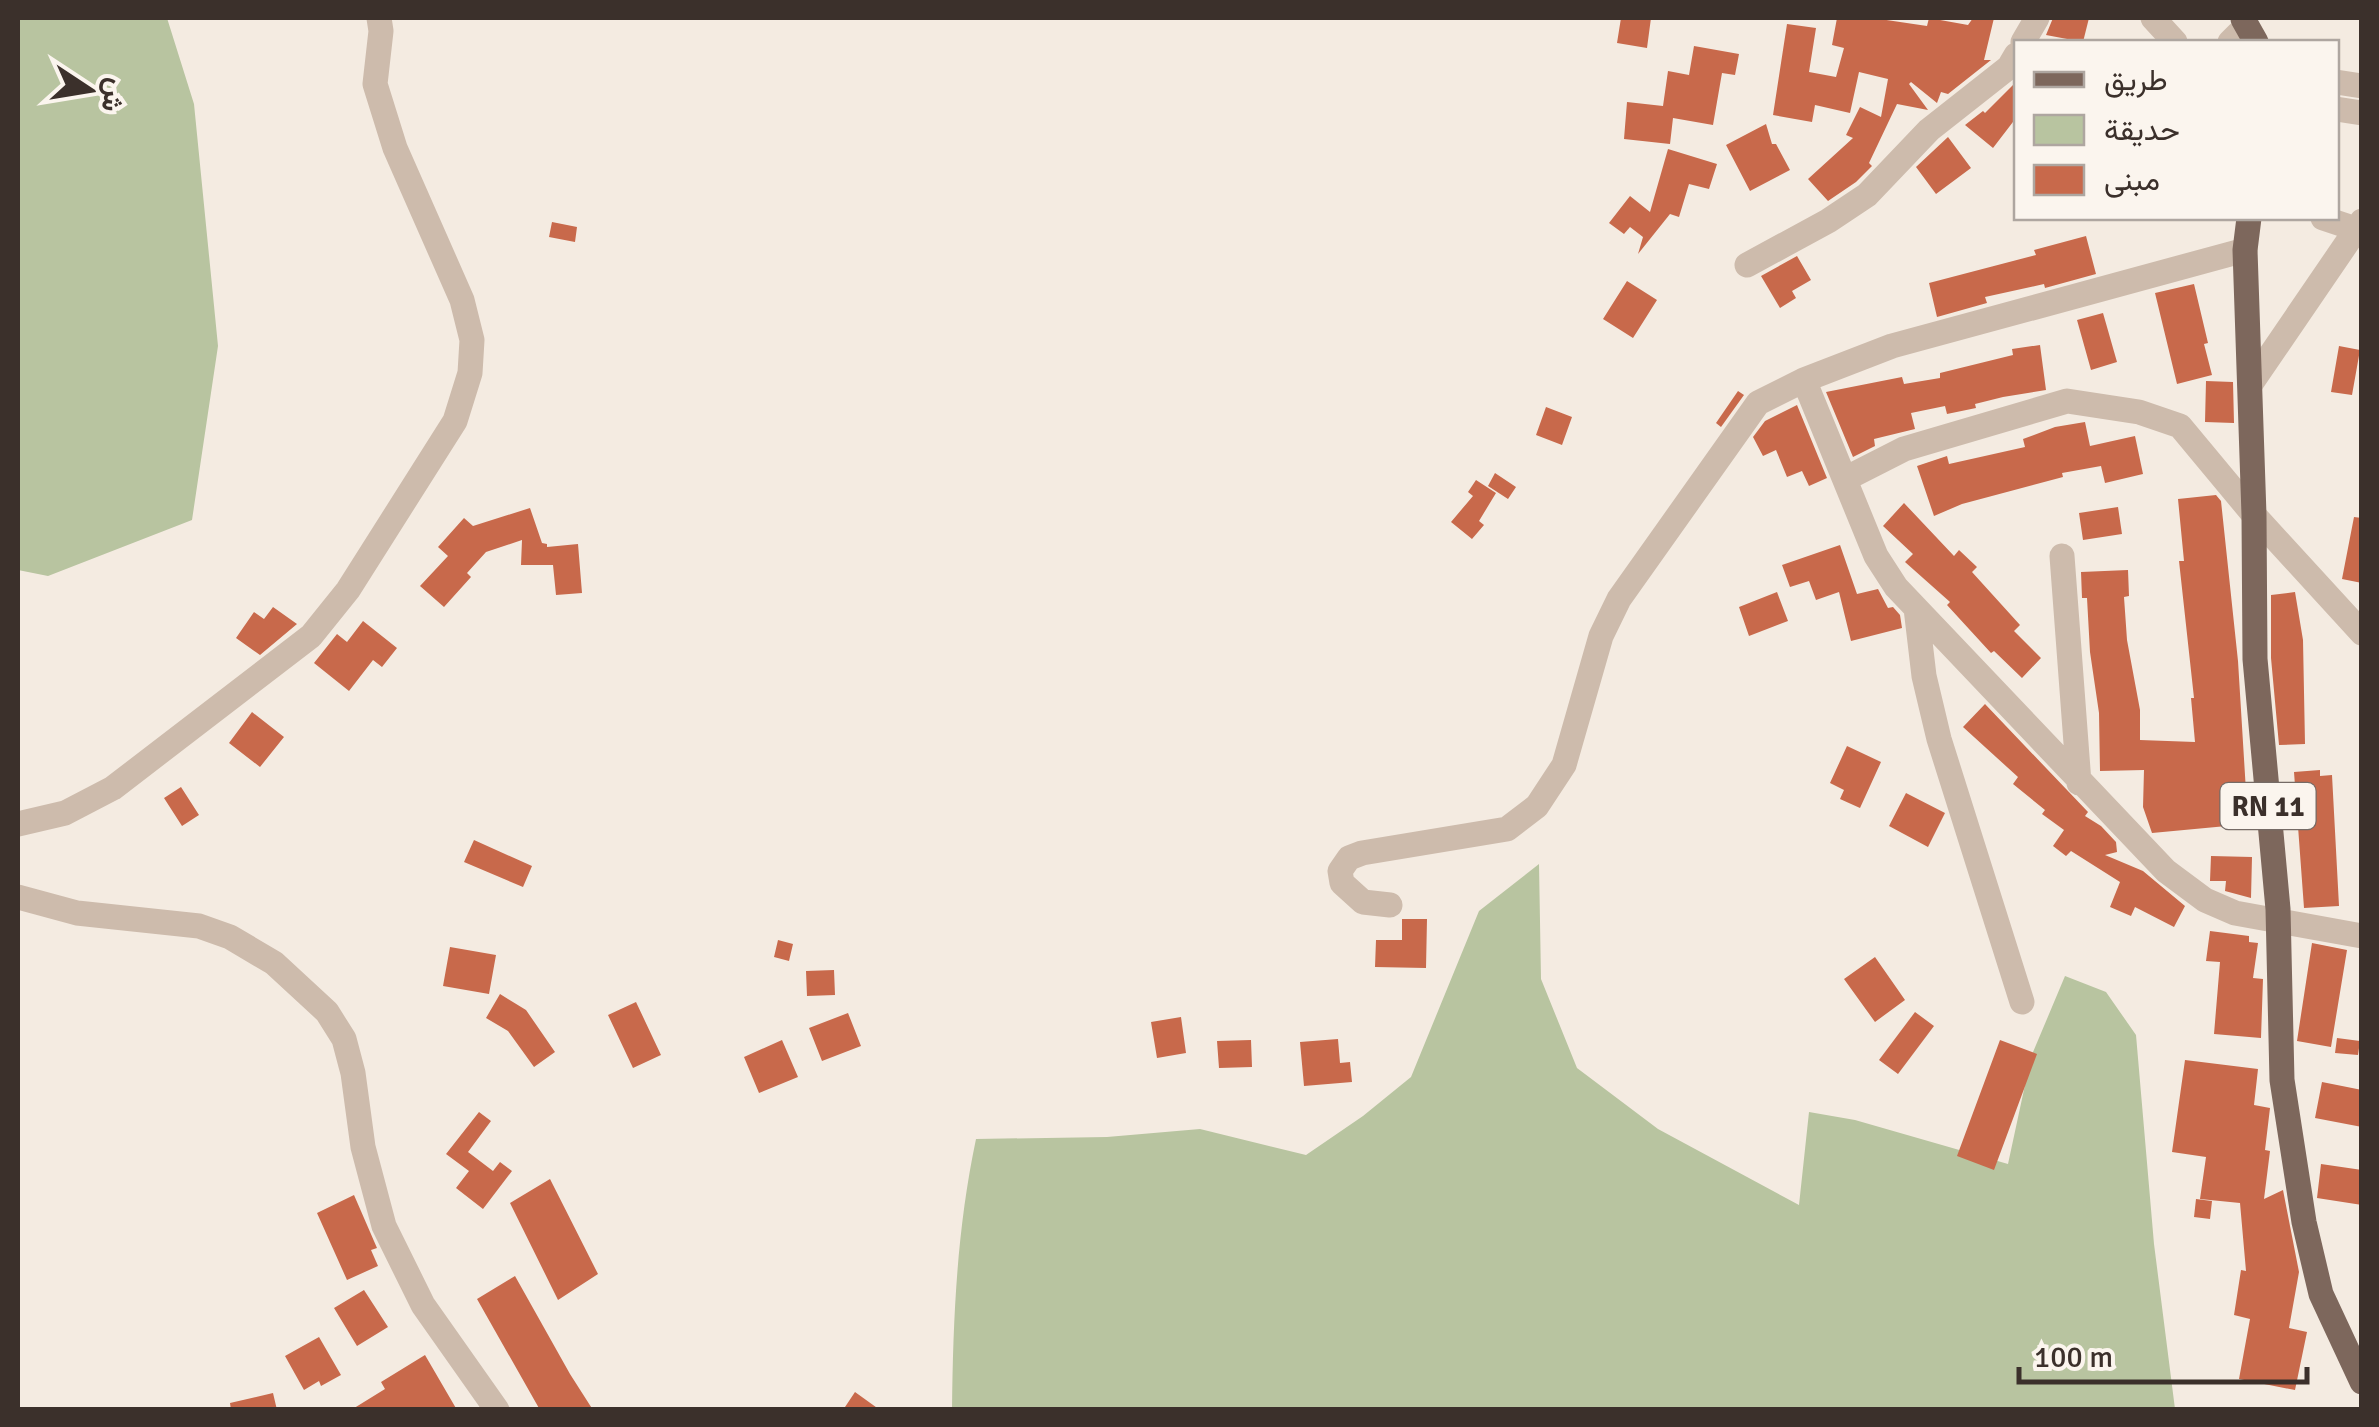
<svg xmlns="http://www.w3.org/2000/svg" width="2379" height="1427" viewBox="0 0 2379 1427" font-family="Signika,Vazirmatn,sans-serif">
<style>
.green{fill:#b8c4a0}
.building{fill:#c8694b}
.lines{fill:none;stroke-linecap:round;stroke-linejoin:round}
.minor{stroke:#cdbbac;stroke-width:25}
.major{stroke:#7d675c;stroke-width:25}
.labels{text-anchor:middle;stroke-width:8;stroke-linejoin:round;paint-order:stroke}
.shield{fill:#fbf5ee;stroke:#756b66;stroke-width:2.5}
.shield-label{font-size:28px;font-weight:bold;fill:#3b302b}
</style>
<rect width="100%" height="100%" fill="#f4ebe1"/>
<path class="green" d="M18 18H167L194 104 218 346 192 520 48 576 18 570Z
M1539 864 1541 979 1577 1068 1658 1129 1799 1205 1809 1112 1855 1120 2008 1164 2031 1057 2065 976 2106 992 2136 1035 2154 1244 2175 1409 952 1410C953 1317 957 1229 976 1139L1107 1137 1200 1129 1306 1155 1363 1116 1411 1077 1479 911Z"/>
<path class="building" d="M1621 18H1651L1647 48 1617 43Z
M1837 18H1873L1927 26 1929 18 1968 25 1973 18H1994L1984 60H1991L1948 94 1941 92 1937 103 1911 82 1909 84 1928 110 1897 104 1869 163 1872 166 1856 182 1828 201 1808 179 1853 138 1846 135 1860 107 1881 117 1888 79 1859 72 1850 113 1815 105 1812 122 1773 115 1787 24 1816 28 1809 72 1836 77 1844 48 1832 45Z
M2053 18H2089L2083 42 2046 35Z
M1694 46 1739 54 1735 75 1722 73 1713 125 1673 118 1670 144 1624 139 1627 102 1663 106 1668 71 1689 75Z
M2016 82V118L1993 148 1965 125 1983 111 1985 113Z
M1766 124 1772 144H1776L1790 170 1750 191 1726 145Z
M1948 137 1971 168 1936 194 1916 167Z
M1668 149 1717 164 1709 189 1689 184 1679 217 1670 214 1638 254 1643 237 1630 227 1624 234 1609 223 1630 196 1650 212Z
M552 222 577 227 575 242 549 237Z
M2086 236 2096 274 2045 288 2044 284 1985 297 1987 303 1937 317 1929 283 2036 255 2034 250Z
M1797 256 1811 280 1792 291 1796 298 1780 308 1761 276Z
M1627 281 1657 300 1633 338 1603 319Z
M2194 284 2208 343 2204 344 2212 375 2177 384 2155 293Z
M2103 313 2117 362 2091 370 2077 320Z
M2040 345 2046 390 2003 397 1975 404 1976 408 1947 414 1945 406 1911 413 1915 429 1874 439 1875 446 1853 457 1826 392 1902 377 1904 384 1940 378V373L2013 355 2012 349Z
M2339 346 2360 350 2352 395 2331 392Z
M2206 381 2233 382 2234 423 2205 422Z
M1738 391 1744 395 1721 427 1716 423Z
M1797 405 1827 478 1809 486 1802 471 1787 477 1776 450 1763 456 1753 437 1765 421Z
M1546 407 1572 417 1562 445 1536 435Z
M2085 422 2090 446 2135 436 2143 474 2105 483 2101 466 2062 473 2063 477 1962 504 1934 516 1917 466 1947 456 1949 464 2025 447 2023 439 2055 427Z
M1495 473 1516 487 1508 499 1488 486Z
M1476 480 1496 493 1479 521 1484 525 1472 539 1451 522 1473 496 1468 492Z
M2216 495 2221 501 2238 661 2248 824 2152 833 2143 807 2144 770 2100 771 2099 713 2090 652 2087 598H2082L2081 572 2128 570 2129 596 2124 597 2127 640 2140 710V740L2195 742 2191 698H2194L2179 561H2184L2178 499Z
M1904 503 1954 556 1959 550 1977 567 1972 572 2020 625 2014 631 2041 658 2022 678 1994 651 1991 653 1947 605 1950 602 1905 562 1913 554 1883 526Z
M2118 507 2122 534 2083 540 2079 513Z
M530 508 542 543 547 544V547L578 544 582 593 556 595 553 565H521L522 540 486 552 467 573 471 577 444 607 420 586 448 556 438 547 464 518 473 526Z
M2354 517 2362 518V583L2342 579Z
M1840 545 1857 594 1878 589 1888 608 1893 607 1900 615 1902 628 1851 641 1839 592 1816 600 1809 581 1790 587 1782 565Z
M1777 592 1788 621 1749 636 1739 607Z
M2295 592 2303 640 2305 744 2279 745 2271 658V595Z
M273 607 297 624 260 655 236 638 254 612 264 619Z
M363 621 397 648 382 667 373 660 349 691 314 663 337 634 347 642Z
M1985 704 2088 812 2085 816 2101 826 2116 842 2117 852 2105 855 2143 871 2185 906 2174 927 2135 907 2131 916 2110 907 2120 882 2071 851 2066 856 2053 846 2064 830 2042 814 2045 810 2013 784 2018 777 1963 727Z
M252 712 284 737 260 767 229 743Z
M1847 746 1881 762 1860 808 1840 799 1844 790 1830 783Z
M2320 770V776L2332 775 2339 906 2304 908 2294 772Z
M181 787 199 815 182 826 164 798Z
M1906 793 1945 813 1928 847 1889 826Z
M474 840 532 866 523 887 464 862Z
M2211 856 2252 857 2251 898 2225 891 2226 881H2210Z
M1402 919H1427L1426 968 1375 967 1376 940H1402Z
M2210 931 2249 936V942L2258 943 2253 978 2263 979 2261 1038 2214 1034 2220 962 2206 961Z
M778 940 793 944 789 961 774 957Z
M2312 943 2347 950 2331 1047 2297 1041Z
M450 947 496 955 489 994 443 986Z
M1875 957 1905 1000 1875 1022 1844 979Z
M834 970 835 995 807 996 806 971Z
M500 994 526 1010 555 1052 534 1067 508 1031 486 1018Z
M636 1002 661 1055 633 1068 608 1015Z
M1915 1012 1934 1026 1898 1074 1879 1060Z
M848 1013 861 1046 822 1061 809 1028Z
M1181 1017 1186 1053 1157 1058 1151 1022Z
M2337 1038 2360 1041 2358 1055 2335 1053Z
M1338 1039 1340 1063 1350 1062 1352 1082 1304 1086 1300 1042Z
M782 1040 798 1077 759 1093 744 1057Z
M1251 1040 1252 1067 1219 1068 1217 1041Z
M2000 1040 2037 1054 1994 1170 1957 1156Z
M2185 1060 2258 1069 2254 1105 2270 1108 2265 1150 2270 1151 2264 1199 2283 1190 2299 1272 2289 1328 2307 1332 2295 1390 2239 1379 2250 1319 2234 1315 2241 1270 2246 1271 2240 1203 2200 1199 2206 1157 2172 1152Z
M2322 1082 2362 1090V1127L2315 1118Z
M479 1112 491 1121 468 1152 493 1171 500 1162 512 1171 483 1209 456 1188 469 1171 446 1154Z
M2321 1164 2362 1170V1205L2317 1198Z
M550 1179 598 1274 558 1300 510 1203Z
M354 1195 377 1248 371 1250 378 1266 347 1280 317 1213Z
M2196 1199 2212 1201 2210 1219 2194 1217Z
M515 1276 570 1374 593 1410H540L477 1299Z
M364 1290 388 1327 357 1346 334 1308Z
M319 1337 341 1375 321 1386 319 1381 304 1390 285 1356Z
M425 1355 457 1410H351L385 1389 381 1382Z
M855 1392 880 1410H843Z
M273 1393 277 1410H231L230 1403Z"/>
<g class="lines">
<path class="minor" d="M2153 18 2175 42
M2023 42 2037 18
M2230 42 2238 34
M2336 82 2362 86
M2336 109 2362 113
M2323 218 2356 229
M2245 250 1892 346 1804 380 1876 556 1896 587 2166 871 2205 900 2235 913 2362 936
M1747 265 1828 221 1867 195 1929 130 2009 67 2016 55
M2250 385 2362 221
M1845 479 1904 449 2067 401 2139 412 2180 426 2254 515 2362 633
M2062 556 2079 783
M1916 608 1924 676 1939 739 2022 1002
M18 824 65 813 113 788 311 636 348 590 455 421 470 373 472 340 462 300 395 148 375 84 381 31 379 18
M18 897 77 913 199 926 230 937 274 963 327 1012 344 1039 353 1073 363 1147 384 1226 423 1305 497 1410
M1390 905 1363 902 1342 883 1340 871 1349 858 1362 853 1507 829 1537 806 1564 765 1601 636 1619 599 1758 403 1804 380"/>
<path class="major" d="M2243 19 2256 42
M2249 218 2245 250 2254 515 2255 659 2278 909 2282 1080 2304 1222 2321 1294 2362 1382"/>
</g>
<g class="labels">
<rect class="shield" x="2220.5" y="783" width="95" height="46" rx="8"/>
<g class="shield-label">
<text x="2268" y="816">RN 11</text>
</g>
</g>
<rect width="2379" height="1427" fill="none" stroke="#3b302b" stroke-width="40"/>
<rect x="2014" y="40" width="325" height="180" fill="#fbf5ee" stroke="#aea6a0" stroke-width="2.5"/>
<rect x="2034" y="72" width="50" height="15" fill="#7d675c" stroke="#aea6a0" stroke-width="2.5"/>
<text x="2104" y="90" font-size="30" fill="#3b302b">طريق</text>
<rect x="2034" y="115" width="50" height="30" fill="#b8c4a0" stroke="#aea6a0" stroke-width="2.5"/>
<text x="2104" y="140" font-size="30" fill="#3b302b">حديقة</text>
<rect x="2034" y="165" width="50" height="30" fill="#c8694b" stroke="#aea6a0" stroke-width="2.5"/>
<text x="2104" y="190" font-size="30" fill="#3b302b">مبنى</text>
<g transform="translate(90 90) rotate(102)" stroke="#fbf5ee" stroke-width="8" paint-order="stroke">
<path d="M0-8L18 38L0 25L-18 38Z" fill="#3b302b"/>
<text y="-15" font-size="28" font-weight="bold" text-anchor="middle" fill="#3b302b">ش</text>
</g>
<path d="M2019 1367v15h288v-15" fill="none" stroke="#3b302b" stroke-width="5"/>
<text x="2034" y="1367" font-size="30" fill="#3b302b" stroke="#fbf5ee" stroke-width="8" paint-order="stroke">100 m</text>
</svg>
